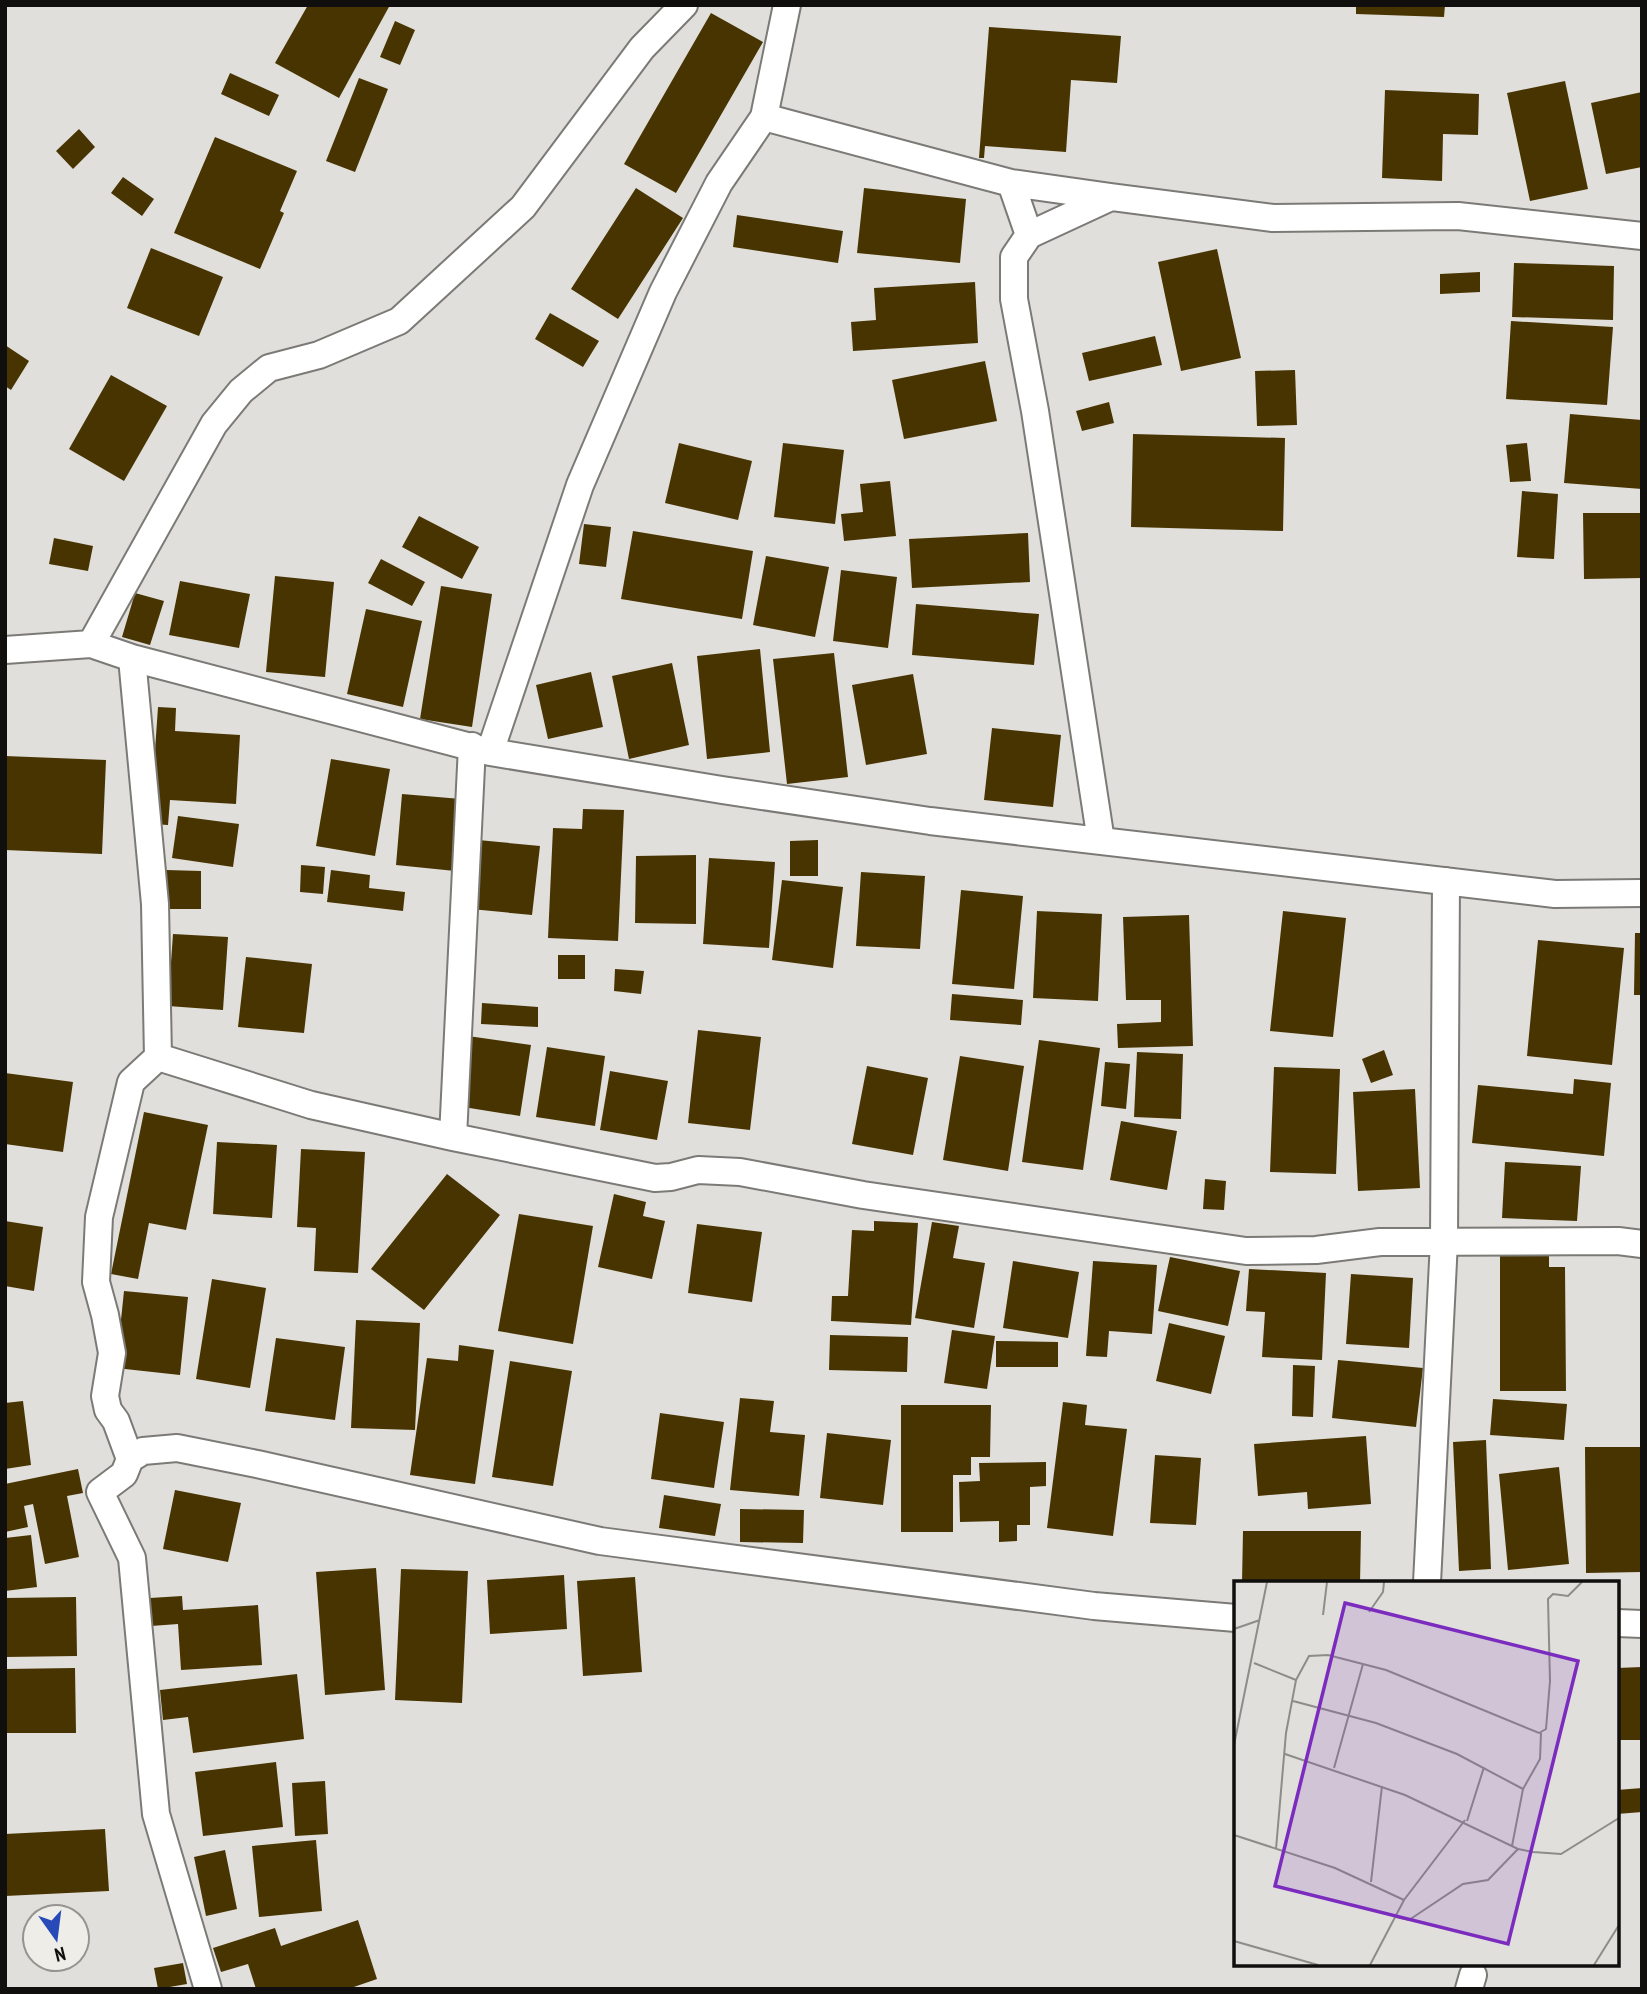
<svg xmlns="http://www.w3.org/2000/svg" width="1647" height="1994" viewBox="0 0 1647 1994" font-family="'PT Sans Narrow',sans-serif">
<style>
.building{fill:#483400}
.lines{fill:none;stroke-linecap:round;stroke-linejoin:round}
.minor-casing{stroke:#7b7a76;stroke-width:30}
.minor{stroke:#fff;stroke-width:26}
.inset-road{fill:none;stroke:#8d8c89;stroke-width:2}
.view{fill:#7b2cbf;fill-opacity:0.15;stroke:#7b2cbf;stroke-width:3.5}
.inset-edge{fill:none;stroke:#100f0e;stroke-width:3.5}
</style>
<rect width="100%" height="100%" fill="#e1dfdb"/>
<path class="building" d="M308 5H390L339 98 275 63Z
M1356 5H1445L1444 17 1356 14Z
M711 13 763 42 676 193 624 164Z
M395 21 415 30 400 65 380 57Z
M989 27 1121 36 1117 83 1071 80 1066 152 985 146 984 158H979Z
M230 73 279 95 269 116 221 94Z
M359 78 388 89 355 172 326 161Z
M1565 81 1588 189 1530 201 1507 93Z
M1385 90 1479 94 1478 135 1443 134 1442 181 1382 178Z
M1642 92V167L1606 174 1591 103Z
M79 129 95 147 73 169 56 151Z
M215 137 297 171 280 211 284 213 260 269 174 233Z
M123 177 154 199 142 216 111 193Z
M636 188 683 218 618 319 571 289Z
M864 188 966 199 960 263 857 253Z
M737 215 843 231 838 263 733 247Z
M151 248 223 277 199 336 127 308Z
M1217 249 1241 358 1181 371 1158 262Z
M1514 263 1614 266 1613 320 1512 317Z
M1480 272V292L1440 294V274Z
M975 282 978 343 853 351 851 322 876 320 874 288Z
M550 313 599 341 583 367 535 339Z
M1511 321 1613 327 1607 405 1506 399Z
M1155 336 1162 365 1089 381 1082 353Z
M5 345 29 361 11 390 5 386Z
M985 361 997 421 904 439 892 380Z
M1295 370 1297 425 1257 426 1255 371Z
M111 375 167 406 124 481 69 449Z
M1109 402 1114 423 1082 431 1076 411Z
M1570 414 1642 420V489L1564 483Z
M1133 434 1285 438 1283 531 1131 527Z
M679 443 752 461 738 520 665 503Z
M783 443 844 450 835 524 774 517Z
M1527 443 1531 481 1510 482 1506 445Z
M890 481 896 536 844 541 841 514 863 512 860 484Z
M1522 491 1558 494 1554 559 1517 557Z
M1583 513H1642V578L1584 579Z
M419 516 479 547 462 579 402 547Z
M584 524 611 527 606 567 579 564Z
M633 531 753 551 742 619 621 599Z
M1028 533 1030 582 912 588 909 539Z
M54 538 93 546 88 571 49 564Z
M766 556 829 567 815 637 753 625Z
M381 559 425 582 412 606 368 583Z
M841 570 897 577 888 648 833 641Z
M275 576 334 582 325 677 266 672Z
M180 581 250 594 239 648 169 635Z
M441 586 492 594 472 727 420 719Z
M135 593 164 601 150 645 122 637Z
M916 604 1039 614 1034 665 912 655Z
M366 609 422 621 403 707 347 694Z
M760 649 770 752 707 759 697 656Z
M834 653 848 777 787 784 773 659Z
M672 663 689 745 629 759 612 676Z
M591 672 603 727 548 739 536 685Z
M913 674 927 754 866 765 852 685Z
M158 707 176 708 175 731 240 735 236 804 170 800 168 825 153 824 157 766 154 765Z
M992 728 1061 735 1053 807 984 800Z
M5 756 106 760 102 854 5 850Z
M331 759 390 769 375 856 316 846Z
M402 794 461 799 455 871 396 865Z
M583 809 624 810 618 941 548 938 553 828 582 829Z
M178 816 239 824 233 867 172 858Z
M478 840 540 846 532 915 471 909Z
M818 840V876H790V841Z
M696 855V924L635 923 636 856Z
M709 858 775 862 769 948 703 944Z
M301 865 325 867 323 894 300 892Z
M166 870 201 871V909H166Z
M331 870 370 875 369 888 405 892 403 911 327 902Z
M861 872 925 876 920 949 856 946Z
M782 880 843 887 833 968 772 960Z
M961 890 1023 896 1014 989 952 984Z
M1037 911 1102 914 1098 1001 1033 998Z
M1283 911 1346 918 1333 1037 1270 1031Z
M1189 915 1193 1046 1118 1048 1117 1024 1161 1022V1000H1126L1123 917Z
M1635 933H1642V995H1634Z
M173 934 228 937 223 1010 168 1006Z
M1538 940 1624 948 1612 1065 1527 1056Z
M558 955H585V979H558Z
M246 957 312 964 304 1033 238 1027Z
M615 969 644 971 641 994 614 991Z
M952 994 1023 1000 1021 1025 950 1020Z
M482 1003 538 1007V1027L481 1024Z
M698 1030 761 1037 750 1130 688 1123Z
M468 1036 531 1045 520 1116 457 1106Z
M1039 1040 1100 1048 1083 1170 1022 1162Z
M547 1047 605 1056 595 1126 536 1117Z
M1384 1050 1393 1075 1371 1083 1362 1059Z
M1137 1052 1183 1054 1181 1119 1134 1117Z
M960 1056 1024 1066 1008 1171 943 1160Z
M1105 1062 1130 1064 1126 1109 1101 1106Z
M867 1066 928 1078 913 1155 852 1144Z
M1274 1067 1340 1069 1336 1174 1270 1172Z
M610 1071 668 1081 657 1140 600 1130Z
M5 1073 73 1082 63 1152 5 1144Z
M1574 1079 1611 1083 1604 1156 1472 1143 1478 1085 1573 1094Z
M1415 1089 1420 1188 1358 1191 1353 1092Z
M144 1112 208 1125 186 1230 149 1223 138 1279 111 1274Z
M1121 1121 1177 1131 1167 1190 1110 1180Z
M217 1142 277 1145 272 1218 213 1214Z
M301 1149 365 1152 358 1273 314 1271 316 1228 297 1227Z
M1505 1162 1581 1166 1577 1221 1502 1218Z
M447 1174 500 1215 424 1310 371 1269Z
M1205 1179 1226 1181 1224 1210 1203 1209Z
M614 1194 646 1202 643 1216 665 1221 652 1279 598 1267Z
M519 1214 593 1226 573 1344 498 1331Z
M5 1221 43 1227 34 1291 5 1286Z
M874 1221 918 1223 911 1325 831 1321 832 1296H848L852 1230 874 1231Z
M932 1222 959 1226 953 1258 985 1263 974 1328 915 1318Z
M697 1224 762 1232 752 1302 688 1293Z
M1500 1253H1549V1267H1565L1566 1391H1500Z
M1170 1257 1240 1271 1228 1326 1158 1311Z
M1013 1261 1079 1272 1068 1338 1003 1328Z
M1093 1261 1157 1265 1152 1334 1109 1331 1107 1357 1086 1356Z
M1249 1269 1326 1273 1322 1360 1262 1357 1265 1312 1246 1311Z
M1351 1274 1413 1278 1409 1348 1346 1344Z
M212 1279 266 1288 250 1388 196 1379Z
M124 1291 188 1297 180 1375 116 1368Z
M356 1320 420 1323 415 1430 351 1428Z
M1169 1323 1225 1336 1211 1394 1156 1381Z
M952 1330 995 1336 987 1389 944 1383Z
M830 1335 908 1337 907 1372 829 1370Z
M276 1338 345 1347 335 1420 265 1411Z
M996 1341 1058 1342V1367H996Z
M459 1345 494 1350 475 1484 410 1475 427 1358 458 1361Z
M1338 1360 1423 1368 1416 1427 1332 1418Z
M510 1361 572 1371 553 1486 492 1477Z
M1293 1365 1315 1366 1313 1417 1292 1416Z
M740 1398 774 1401 770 1432 805 1435 799 1496 730 1490Z
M1493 1399 1567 1404 1564 1440 1490 1435Z
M23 1401 31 1465 5 1469V1403Z
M1063 1402 1087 1405 1085 1425 1127 1429 1113 1536 1047 1528Z
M901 1405H991L990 1457H971V1475H953V1532H901Z
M660 1413 724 1422 714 1488 651 1479Z
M827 1433 891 1440 883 1505 820 1498Z
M1366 1436 1371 1504 1308 1509 1307 1492 1258 1496 1254 1444Z
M1486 1440 1491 1569 1459 1571 1453 1442Z
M1585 1447H1642V1572L1586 1573Z
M1155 1455 1201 1458 1196 1525 1150 1523Z
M1046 1462V1486L1030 1487V1525H1017V1541L999 1542V1521L960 1522 959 1482 980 1481 979 1463Z
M1559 1467 1569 1564 1508 1570 1499 1474Z
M78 1469 83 1493 67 1496 79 1557 45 1564 33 1504 24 1506 28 1527 5 1532V1484Z
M175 1490 241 1503 228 1562 163 1549Z
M664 1495 721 1504 715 1536 659 1528Z
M740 1509 804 1510 803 1543 740 1542Z
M1243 1531H1361L1360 1583H1242Z
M31 1535 37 1587 5 1591V1538Z
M376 1568 385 1690 325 1695 316 1572Z
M401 1569 468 1571 462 1703 395 1700Z
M564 1575 567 1629 490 1634 487 1580Z
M635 1577 642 1672 583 1676 577 1581Z
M182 1596 183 1610 258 1605 262 1665 181 1670 178 1624 151 1626 150 1598Z
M76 1597 77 1656 5 1657V1598Z
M1642 1667V1740H1617V1668Z
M75 1668 76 1733H6L5 1669Z
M297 1674 304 1739 193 1753 188 1717 163 1720 160 1690Z
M276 1762 283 1827 203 1836 195 1772Z
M325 1781 328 1834 295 1836 292 1783Z
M1642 1788V1812L1617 1814V1790Z
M105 1829 109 1891 5 1896V1834Z
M316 1840 322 1911 259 1917 252 1846Z
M225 1850 237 1909 206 1916 194 1857Z
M358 1920 377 1979 348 1989H256L248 1964 221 1972 213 1948 275 1928 281 1946Z
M183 1963 187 1984 158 1989 154 1968Z"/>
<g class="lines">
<defs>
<path id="minor" d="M764 117 1011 183 1111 197 1273 218 1458 216 1642 236
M1011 183 1029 235
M91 644 214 424 241 391 269 368 319 355 399 321 523 207 642 48 684 5
M5 650 91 644 132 658 490 752 722 790 930 821 1555 894 1642 893
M490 752 580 485 663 292 719 183 764 117 787 5
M1101 841 1035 411 1014 299V257L1029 235 1111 197
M158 1057 311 1105 453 1137 655 1178 671 1177 698 1170 740 1172 863 1195 1246 1251 1316 1250 1380 1242 1618 1241 1642 1244
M453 1137 472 746
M130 1459 116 1421 108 1410 105 1396 112 1353 105 1315 96 1282 99 1217 131 1082 158 1057 155 904 132 658
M1427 1583 1444 1241 1446 881
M1617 1623 1642 1624
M208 1989 156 1814 132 1558 100 1492 124 1474 130 1459 143 1451 177 1448 257 1464 600 1541 1094 1606 1236 1618
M1469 1989 1473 1975"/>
</defs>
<use href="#minor" class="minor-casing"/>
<use href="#minor" class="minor"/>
</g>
<g transform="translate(1234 1581)">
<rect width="385" height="385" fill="#e1dfdb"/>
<path class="inset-road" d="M135 31 149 11 150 1M89 34 93 1M0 48 26 39M20 82 62 99M59 120 142 142 223 173 289 208M0 164 33 1M51 173 171 214 284 268 299 271 327 273 385 237M100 187 129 83M233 240 250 186M0 254 101 287 170 319M278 265 289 208 306 178 307 152M42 268 52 152 62 99 75 75 94 74 152 89 305 152 312 148 316 100 314 18 319 13 334 15 348 1M137 301 148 205M162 336 175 339 229 303 254 299 284 268M0 360 84 384M136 384 170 319 231 239M360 384 385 344"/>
<path class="view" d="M111 22 344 80 274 363 41 305Z"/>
<rect width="385" height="385" class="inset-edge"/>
</g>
<rect width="1647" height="1994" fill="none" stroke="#100f0e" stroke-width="14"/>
<g transform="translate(56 1938) rotate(166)"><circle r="33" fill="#efede8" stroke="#969491" stroke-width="2"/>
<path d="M0-5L12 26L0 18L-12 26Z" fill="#284ab9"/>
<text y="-10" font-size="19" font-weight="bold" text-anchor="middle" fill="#100f0e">N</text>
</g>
</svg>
